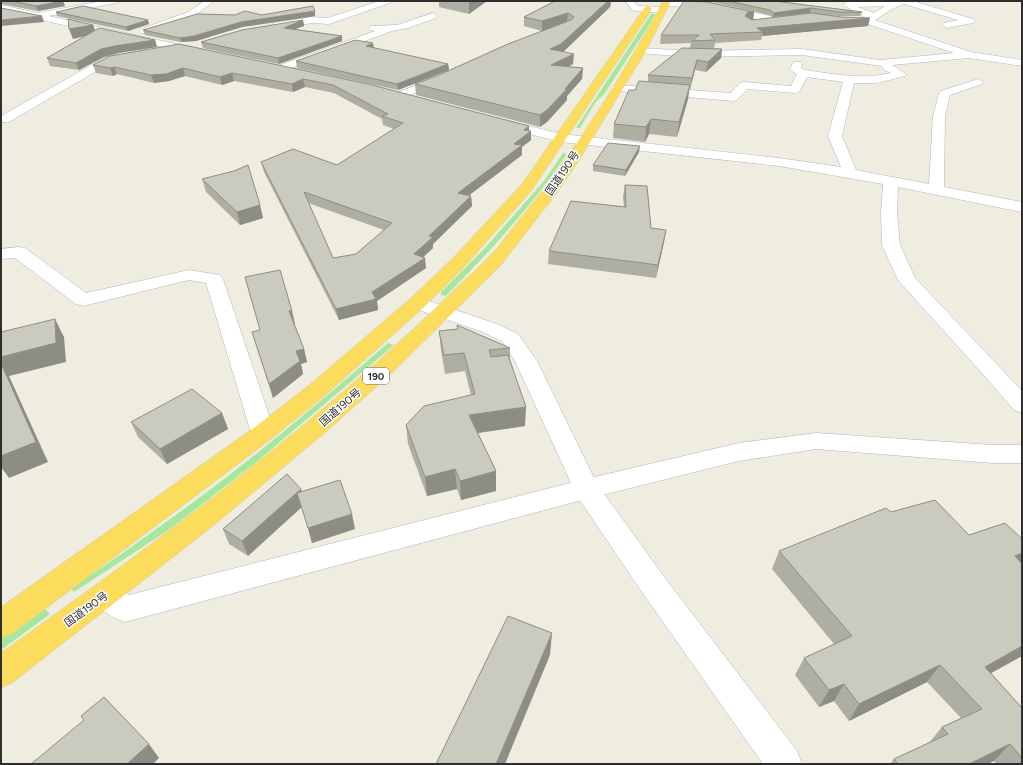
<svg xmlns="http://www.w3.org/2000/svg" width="1023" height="765" viewBox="0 0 1023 765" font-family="Figtree,'Noto Sans JP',sans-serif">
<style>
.green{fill:#a5e79b}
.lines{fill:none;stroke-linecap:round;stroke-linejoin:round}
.minor-casing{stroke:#b4b4c1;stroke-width:1}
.tertiary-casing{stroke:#b4b4c1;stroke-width:1}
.trunk-casing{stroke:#cdcdcd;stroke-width:1}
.minor{fill:#fff;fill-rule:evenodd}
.tertiary{fill:#fff;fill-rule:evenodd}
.trunk{fill:#fbdc5c;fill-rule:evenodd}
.wall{fill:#afaea3;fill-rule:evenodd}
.shaded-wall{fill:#8e8d85}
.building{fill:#cbcabe;stroke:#8e8d85;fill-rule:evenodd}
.labels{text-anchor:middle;stroke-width:3;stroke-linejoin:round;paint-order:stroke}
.shield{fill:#fff;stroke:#6d6d6d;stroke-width:1}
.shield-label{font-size:10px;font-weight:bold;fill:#2e2e2e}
.street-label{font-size:11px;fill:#2e2e2e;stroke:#fff}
</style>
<rect width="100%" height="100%" fill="#efece0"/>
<path class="green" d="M651 14H655L649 25 605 93 595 103 580 128H576Z
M563 153 567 154C532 206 490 251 446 296L441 295V292L485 248 544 181Z
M388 343 394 345 254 464 170 529 74 592 71 589C130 548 189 507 246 462 294 424 341 384 388 343Z
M43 607 50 614 1 650V638Z"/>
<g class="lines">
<defs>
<path id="minor" d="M102 1H120L116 3 49 16 199 49 204 52 199 55 1 11V5L38 13Z
M204 1H214L194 16 147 33H141L139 31 141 29 188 12Z
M379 1H391L390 3 329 24 312 23 274 29 269 26 274 23 312 17 328 18Z
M625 1H633L638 6 663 7 667 10 663 13 635 11 632 10Z
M664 1 706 2 774 17 779 20 774 23 706 8 666 6 662 3Z
M872 1H913L973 19 975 21 973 23 947 28 942 25 944 23 958 20 904 4 892 9 875 20 971 52 1022 60V66L969 58 892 65 906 74 905 76 877 83H854L842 136 856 170 929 184 933 116 939 93 941 91 978 79 984 82 982 84 950 95 945 116 944 187 1022 202V212L898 187 897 212 900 245 915 278 1022 391V413L1014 410 990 382 898 280 882 245 881 212 883 184 779 166 561 142 497 126 495 123 497 120 501 119 561 134 779 158 841 167 828 136 843 82 807 77 799 92 795 93 747 89 738 99 734 101 617 91 613 90 611 88 613 86 617 85 731 93 740 83 744 82 791 86 797 74 790 70 793 62H801L802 64 801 68 805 70C834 74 862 80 891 73L883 69 882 66 802 55 693 57 637 53 636 51 637 49 641 48 693 51 802 49 880 60 954 53 865 23 863 21 867 18 843 5 847 2ZM885 6 874 13 858 7Z
M433 13 437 16 436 18 408 28 392 31 283 71H275L274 69 275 67 375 31 371 30 369 28 371 26 397 25Z
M121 53 125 54 126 56 125 58 112 62 9 122H1V116L104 58Z
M444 75 450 78 448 80 404 97H396L394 95 396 93Z
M19 247 25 248 86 293 189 270 220 275 223 279 275 433 271 439 263 441 255 439 251 433 206 283 189 280 83 306 76 304 15 258 1 259V249Z
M816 433 993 445H1022V463H993L816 449 739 461 586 499 125 622C111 617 97 609 90 595L95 586C111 580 115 586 129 595L586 479 739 443Z"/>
<path id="tertiary" d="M417 297 497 324 518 334 537 361 597 484 662 574 797 751 802 764H763L642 592 577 496 515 361 503 342 483 332 410 307 407 303 410 299Z"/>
<path id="trunk" d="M663 1H671L646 51 579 160 558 191 501 265 394 371 321 436 214 525 12 683 1 687V653C147 549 292 443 423 320 444 299 467 279 488 258 500 246 510 231 521 218 575 151 622 77 663 1Z
M648 6 652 9 532 190 465 266 424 307 323 397 271 439 12 634 1 638V607L255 427 307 387 410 299 453 258 522 184 645 7Z"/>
</defs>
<use href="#minor" class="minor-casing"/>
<use href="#tertiary" class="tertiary-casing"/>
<use href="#trunk" class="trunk-casing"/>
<use href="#minor" class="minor"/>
<use href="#tertiary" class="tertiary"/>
<use href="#trunk" class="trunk"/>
</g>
<path class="wall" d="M1 1H62L65 6 38 11 1 4Z
M439 1H487L469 14 439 7Z
M555 1H611L610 7 563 52 573 64 568 67 583 68 582 79 567 96V100L547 122 540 127 416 95 415 84 439 75 542 31 524 26V17Z
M708 1H774L862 12 860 16H839L810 13 773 17 769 15Z
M56 12 149 24 128 31 57 16Z
M754 12 753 20H751L868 26 762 36 761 40 715 43 714 48 722 49 721 58 706 72 695 70 690 89H689L688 99 677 137 649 134 645 142 613 138 614 124 635 90 648 82V75L690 48 691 43 660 44 661 35Z
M235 15H262L315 16 242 27 196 41 181 42 145 35 143 30Z
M303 20 304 26 295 29 342 36V41L279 64 203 48 201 42Z
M93 25 95 30 155 40 157 47 118 53 104 57 79 70 50 66 47 58 85 36 73 39Z
M179 44 529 126V131H531V140L522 147V155L469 195 471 196 472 206 433 244V248L423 257 426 268 377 301 378 310 339 320 264 172 261 162 337 165 394 129 383 125 382 119 334 93 305 87 293 92 234 81 222 85 185 76 169 81 154 83 117 74 113 76 96 73 93 65ZM308 203 384 230 356 254 333 258Z
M296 61 448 64 449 70 398 90 297 68Z
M639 152 625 176 593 171V165Z
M202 179 260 205 263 218 240 225 206 192Z
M625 185 651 228 666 230 664 242 656 278 548 264 549 251 624 207 623 197Z
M294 324 304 349 307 362 301 364 303 374 273 398 252 332 295 324Z
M457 325 510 348V360L525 426 478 433 496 471V491L461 500 457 489 427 496 408 444 406 425 471 395 465 371 445 374 441 350 439 331 457 329Z
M222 413 228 429 167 464 138 437 131 422Z
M301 489 302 492 355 529 312 543 302 507 248 556 229 544 223 529Z
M891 512 969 535 1022 539V656L991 673 1022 708V764H997L994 761 987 764H890L894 759 929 743 942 727 961 718 927 682 849 721 834 701 819 707 795 675 804 658 834 644 772 569 779 551Z"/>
<path class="shaded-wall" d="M63 1 65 6 38 11 36 6Z
M470 1H487L469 14V2Z
M608 1H611L610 7 561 54 550 49Z
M811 8 810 13 773 17 774 13Z
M315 11V16L242 27 196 41 181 42 180 38 241 22Z
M748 12H754L753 20 747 21 745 16Z
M568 13 567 22 542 31V21Z
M42 16 44 22 1 26V20Z
M870 18 868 26 762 36 763 32 757 28Z
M148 20 149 24 128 31 126 27Z
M303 20 304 26 285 33 284 28Z
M93 25 96 33 73 39 69 29Z
M342 36V41L279 64 278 58Z
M155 40 157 47 118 53 104 57 79 70 76 63 101 49 115 46Z
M373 43 374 49 366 46Z
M722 49 721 58 706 72 708 62Z
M574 54 573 64 551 75V65Z
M697 60 695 70 690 89 692 78Z
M448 64 449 70 398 90 397 84Z
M114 67 117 74 113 76 110 68Z
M183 68 185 76 169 81 154 83 151 75Z
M583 68 582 79 567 96V100L547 122 540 127V115Z
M232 73 234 81 222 85 220 77Z
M303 79 305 87 293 92 292 84Z
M690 85 688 99 677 137 679 122Z
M651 119 649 134 645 142 646 127Z
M529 126V133L531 131V140L522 147V155L459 203 458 193 514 144 524 130Z
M640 146 639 152 625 176 626 170Z
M471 196 472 206 433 244V248L418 262 425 258 426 268 377 301 378 310 339 320 336 309 372 292 414 254 429 236Z
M260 205 263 218 240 225 237 212Z
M666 230 664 242 656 278 658 265Z
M289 311H292L295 324H292Z
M55 319 64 337 66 362 9 376 48 462 9 478 1 467V357Z
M304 349 307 362 301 364 303 374 273 398 269 384 296 351Z
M526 407 525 426 470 434 469 415Z
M222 413 228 429 167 464 160 449Z
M455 469 457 489 427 496 425 477Z
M496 471V491L461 500 460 481Z
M301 489 305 504 248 556 242 541Z
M352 514 355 529 312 543 308 528Z
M1022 553V564L1015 556Z
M552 633 550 655 505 764H496Z
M1022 646V656L971 684 985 667Z
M940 665 927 682 849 721 859 704Z
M844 684 834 701 819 707 829 690Z
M149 744 159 758 153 764H127Z
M1010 744 994 761 987 764H969Z"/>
<path class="building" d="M12 1H63L36 6Z
M555 1H608L561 44 550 49 574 54 551 65 583 68 565 89H567L547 110 540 115 415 84 439 75 508 44 571 20 574 17 568 13 542 21 524 17Z
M684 1 707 2 754 12H748L745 16 752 20 812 13 841 17 870 18 757 28 763 32 710 34 715 40 692 41 699 35H661Z
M728 1H774L862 12H840L811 8 774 13 770 10Z
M83 6 148 20 126 27 56 12Z
M313 6 315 11 241 22 194 36 180 38 143 30 197 14 235 15 245 11 262 15Z
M1 8 42 16 1 20Z
M68 19 93 25 69 29Z
M303 20 284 28 342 36 278 58 201 42 242 30Z
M99 28 155 40 115 46 101 49 76 63 47 58Z
M355 40 373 43 366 46 448 64 397 84 296 61Z
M179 44 368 84 529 126 524 130 531 131 514 144 522 145 458 193 471 196 429 236 433 237 414 254 425 258 372 292 376 299 336 309 261 162 293 149 337 165 403 123 382 116 388 114 333 85 303 79 292 84 232 73 220 77 183 68 166 74 151 75 114 67 110 68 93 65 110 56ZM304 192 392 223 356 254 333 258Z
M682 48 722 49 708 62 697 60 692 78 648 75Z
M639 81 690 85 679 122 651 119 646 127 614 124 629 90H635Z
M608 143 640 146 626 170 593 165Z
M248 165 260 205 237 212 202 179 234 171Z
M625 185 647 186 651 228 666 230 658 265 549 251 571 201 626 207Z
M280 270 292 311H289L304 349 296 351 300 361 269 384 252 332 260 330 245 277Z
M55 319 56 343 1 357V332Z
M457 325 510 348 489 350 491 357 508 355 526 407 469 415 496 471 460 481 455 469 425 477 406 425 424 406 475 394 464 353 444 355 439 331 458 329Z
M1 363 36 442 1 456Z
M192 389 222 413 160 449 131 422Z
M287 474 301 489 242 541 223 529Z
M340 480 352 514 308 528 297 493Z
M935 500 969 535 1005 523 1022 539V553L1015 556 1022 564V646L985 667 1022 708V758L1010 744 969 764H898L894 759 948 734 942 727 982 709 940 665 859 704 844 684 829 690 804 658 852 636 779 551 886 508 891 512Z
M508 616 552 633 496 764H436Z
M104 697 149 744 127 764H31L84 720 81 716Z"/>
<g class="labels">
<rect class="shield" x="363" y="368" width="26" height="16" rx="3"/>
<g class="shield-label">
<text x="376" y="380">190</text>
</g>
<g class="street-label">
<text transform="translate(562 173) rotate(-56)" y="4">国道190号</text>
<text transform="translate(340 407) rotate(-41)" y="4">国道190号</text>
<text transform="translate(86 609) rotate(-36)" y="4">国道190号</text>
</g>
</g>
<rect width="1023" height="765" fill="none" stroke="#2e2e2e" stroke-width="4"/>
</svg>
